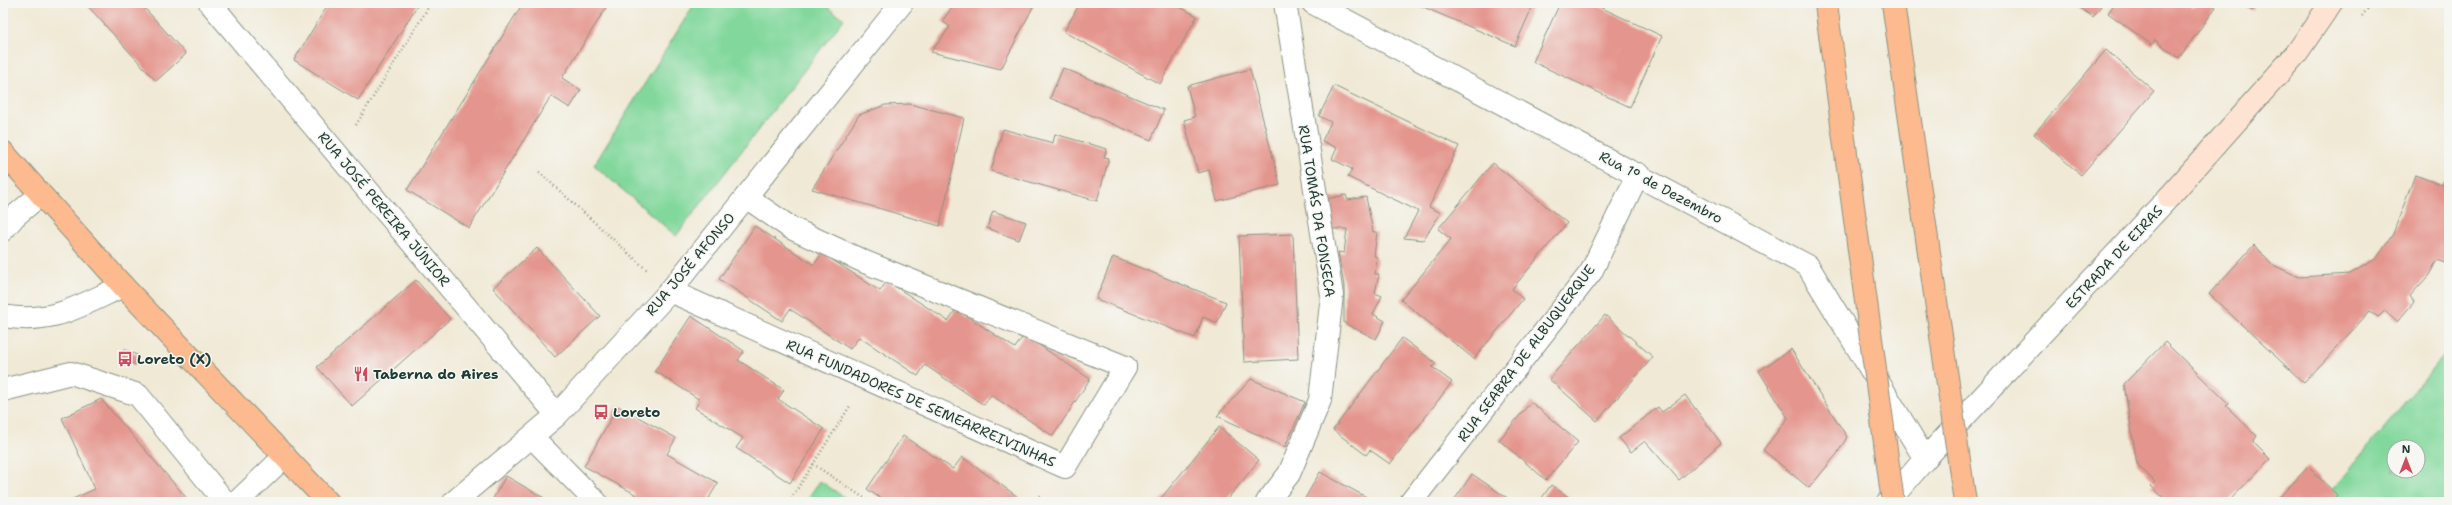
<svg xmlns="http://www.w3.org/2000/svg" width="2452" height="505" viewBox="0 0 2452 505" font-family="'Shantell Sans',sans-serif">
<style>
.green{fill:#82d89c;stroke:#508a68;fill-rule:evenodd}
.building{fill:#e4958d}
.lines{fill:none;stroke-linecap:round;stroke-linejoin:round}
.lane-casing{stroke:#889384;stroke-width:24}
.street-casing{stroke:#889384;stroke-width:24}
.secondary-casing{stroke:#889384;stroke-width:24}
.primary-casing{stroke:#889384;stroke-width:24}
.highway-casing{stroke:#889384;stroke-width:24}
.path{stroke:#889384;stroke-width:2.5;stroke-dasharray:1 3;stroke-linecap:butt}
.lane{stroke:#fff;stroke-width:22}
.street{stroke:#fff;stroke-width:22}
.secondary{stroke:#fee3d2;stroke-width:22}
.primary{stroke:#fcba8e;stroke-width:22}
.highway{stroke:#fcba8e;stroke-width:22}
.highway-bridge-casing{stroke:#889384;stroke-width:24;stroke-linecap:butt}
.highway-bridge{stroke:#fcba8e;stroke-width:22}
.labels{text-anchor:middle;stroke-width:3;stroke-linejoin:round;paint-order:stroke}
.street-label{font-size:14px;fill:#1f3d34;stroke:#f6f6f2}
.poi-label{font-size:14px;font-weight:bold;fill:#1f3d34;stroke:#f6f6f2;text-anchor:start}
</style>
<rect width="100%" height="100%" fill="#f6f6f2"/>
<filter id="ink" filterUnits="userSpaceOnUse"><feTurbulence type="fractalNoise" baseFrequency=".025" numOctaves="2"/><feDisplacementMap in="SourceGraphic" scale="8" xChannelSelector="R" yChannelSelector="G"/><feConvolveMatrix kernelMatrix="1 2 1 2 8 2 1 2 1" color-interpolation-filters="sRGB"/></filter>
<filter id="wash" filterUnits="userSpaceOnUse"><feTurbulence type="fractalNoise" baseFrequency=".012" numOctaves="4" result="noise"/><feDisplacementMap in="SourceGraphic" scale="16" xChannelSelector="R" yChannelSelector="G"/><feGaussianBlur stdDeviation="0.9" result="paint"/><feColorMatrix in="noise" values="0 0 0 0 0 0 0 0 0 0 0 0 0 0 0 0 0 1.4 0 .05"/><feComposite in="paint" operator="in"/></filter>
<g filter="url(#wash)">
<rect width="100%" height="100%" fill="#f0e9d5"/>
<path class="green" d="M695 3H821L844 19 676 236 594 165Z
M2449 349V502H2322ZM2394 447H2418V471H2394Z
M820 481 851 502H805Z"/>
<g id="blocks">
<path class="building" d="M85 3H140L186 54 156 81Z
M329 3H419L358 100 294 60Z
M523 3H609L562 78 581 90 570 108 551 96 469 228 407 190Z
M956 3H1035L1001 69 931 52 950 27 942 21Z
M1080 3H1172L1197 16 1160 84 1064 32Z
M1414 3H1534L1515 46Z
M1560 3H1591L1662 36 1630 107 1533 62Z
M2073 3H2103L2093 17Z
M2115 3H2188L2194 7 2197 3H2211L2216 7 2179 58 2155 40 2152 45 2108 13Z
M2241 3H2257L2252 11Z
M2106 50 2154 91 2081 175 2034 134Z
M1063 68 1164 110 1151 140 1050 98Z
M1250 69 1280 185 1217 201 1209 170 1198 173 1184 120 1195 117 1187 86Z
M1334 86 1459 146 1429 207 1441 213 1423 240 1404 238 1418 211 1348 177 1352 169 1332 159 1337 148 1322 141 1331 122 1319 116Z
M910 104 964 118 940 226 812 189 859 115 885 105Z
M1003 129 1053 143 1055 134 1107 149 1104 157 1109 158 1097 201 991 171Z
M1493 163 1567 223 1512 289 1523 299 1474 359 1401 300 1451 239 1438 229Z
M2415 175 2442 185 2444 181 2449 182V264L2437 260 2429 275 2410 296 2414 302 2397 322 2385 311 2378 317 2370 311 2304 383 2209 294 2254 245 2271 264 2299 277 2350 274 2377 258 2393 234Z
M1346 195 1348 200 1366 197 1373 232H1377L1374 256 1377 257 1375 274H1379L1375 293 1382 296 1373 314 1385 321 1376 339 1344 323V286L1338 252 1344 253 1347 229H1333L1327 199Z
M993 211 1026 222 1019 240 987 228Z
M755 226 814 265 822 253 880 291 887 281 948 321 956 309 1015 348 1024 335 1090 379 1053 436 991 395 984 405 925 365 918 376 859 337 850 349 790 309 782 321 719 279Z
M1293 234 1298 359 1244 362 1239 236Z
M537 248 600 316 555 357 493 288Z
M1113 257 1226 302 1217 323 1203 317 1195 338 1096 299Z
M416 280 450 319 352 406 317 367Z
M1605 315 1653 357 1597 421 1549 379Z
M691 316 744 351 738 360 784 390 778 399 824 429 790 483 736 448 743 438 695 408 700 400 655 371Z
M1402 338 1436 363 1432 367 1452 382 1390 464 1370 450 1366 455 1333 430Z
M2165 342 2229 404 2226 406 2257 436 2253 442 2270 459 2228 502H2168L2151 486 2155 482 2137 464 2124 384Z
M124 349 139 356 135 365 119 358Z
M1791 349 1847 437 1837 454 1809 488 1763 450 1788 418 1759 371Z
M1251 379 1305 402 1285 447 1217 416Z
M1685 395 1721 443 1679 480 1645 441 1631 452 1619 438 1658 407 1662 412Z
M101 399 190 502H66L95 489 62 418Z
M1531 402 1578 442 1546 480 1499 440Z
M618 406 676 438 667 454 718 483 709 498 716 502H631L635 494 584 466Z
M1219 427 1259 460 1225 502H1158Z
M903 436 953 469 962 457 1018 497 1014 502H886L867 489Z
M2308 467 2337 495 2331 502H2275Z
M1320 472 1368 498 1366 502H1303Z
M1472 474 1513 502H1453Z
M506 476 525 487 551 502H491Z
M1551 485 1573 500 1572 502H1539Z"/>
</g>
</g>
<g filter="url(#ink)">
<use href="#blocks" fill-opacity="0" stroke="#889384" stroke-width="1"/>
<g class="lines">
<defs>
<path id="lane" d="M746 197 791 228 865 262 1125 367
M3 390 71 373 138 395 225 502
M237 502 285 456"/>
<path id="street" d="M210 3 557 415
M1313 3 1808 266 1925 459
M3 230 15 216 40 195
M670 291 1065 467 1125 367
M3 316C52 325 79 306 123 286
M533 438 596 502
M454 502 557 415 670 291 902 3
M1267 502 1289 474 1320 400 1332 295 1285 3
M1411 502 1591 272 1638 174
M1888 502 1925 459 2169 197"/>
<path id="secondary" d="M2169 197 2296 54 2331 3"/>
<path id="primary" d="M3 152 123 286 328 502"/>
<path id="highway" d="M1826 3 1828 20"/>
</defs>
<use href="#lane" class="lane-casing"/>
<use href="#street" class="street-casing"/>
<use href="#secondary" class="secondary-casing"/>
<use href="#primary" class="primary-casing"/>
<use href="#highway" class="highway-casing"/>
<path class="path" d="M2362 16 2372 3
M356 125 431 3
M539 172 647 270
M813 464 870 502
M789 502 850 406
M1034 502 1042 493"/>
<use href="#lane" class="lane"/>
<use href="#street" class="street"/>
<use href="#secondary" class="secondary"/>
<use href="#primary" class="primary"/>
<use href="#highway" class="highway"/>
<defs>
<path id="highway-bridge" d="M1893 3 1965 502
M1828 20 1893 502"/>
</defs>
<use href="#highway-bridge" class="highway-bridge-casing"/>
<use href="#highway-bridge" class="highway-bridge"/>
</g>
</g>
<defs>
<symbol id="bus-bare" viewBox="-9 -9 18 18"><path d="M-5-6H5V4H4V6H2V4H-2V6H-4V4H-5ZM-3.5-4V0h7V-4ZM-3.5 1.2v1.5H-2V1.2ZM2 1.2v1.5H3.5V1.2Z" fill="#d1495b" stroke="#f6f6f2" stroke-width="2.5" paint-order="stroke"/></symbol>
<symbol id="restaurant-bare" viewBox="-9 -9 18 18"><path d="M-5-6h1v4h1v-4h1v4h1v-4h1v5L-1.5 .5V6h-2V.5L-5-1ZM5-6V6H3V1.5H1.5Q1.5-4 5-6Z" fill="#d1495b" stroke="#f6f6f2" stroke-width="2.5" paint-order="stroke"/></symbol>
</defs>
<g fill-rule="evenodd">
<use href="#bus-bare" x="114" y="348" width="22" height="22"/>
<use href="#restaurant-bare" x="350" y="363" width="22" height="22"/>
<use href="#bus-bare" x="590" y="401" width="22" height="22"/>
</g>
<g class="labels">
<g class="street-label">
<text transform="translate(1661 187) rotate(28)" y="5">Rua 1º de Dezembro</text>
<text transform="translate(384 209) rotate(50)" y="5">RUA JOSÉ PEREIRA JÚNIOR</text>
<text transform="translate(1317 211) rotate(81)" y="5">RUA TOMÁS DA FONSECA</text>
<text transform="translate(2114 257) rotate(-47)" y="5">ESTRADA DE EIRAS</text>
<text transform="translate(690 264) rotate(-50)" y="5">RUA JOSÉ AFONSO</text>
<text transform="translate(1526 353) rotate(-53)" y="5">RUA SEABRA DE ALBUQUERQUE</text>
<text transform="translate(921 403) rotate(24)" y="5">RUA FUNDADORES DE SEMEARREIVINHAS</text>
</g>
<g class="poi-label">
<text x="137" y="364">Loreto (X)</text>
<text x="373" y="379">Taberna do Aires</text>
<text x="613" y="417">Loreto</text>
</g>
</g>
<rect width="2452" height="505" fill="none" stroke="#f6f6f2" stroke-width="16"/>
<g transform="translate(2406 459)"><circle r="19" fill="#f6f6f2" stroke="#a0aca6"/>
<path d="M0-3L7 15L0 10L-7 15Z" fill="#d1495b"/>
<text y="-6" font-size="11" font-weight="bold" text-anchor="middle" fill="#1f3d34">N</text>
</g>
</svg>
